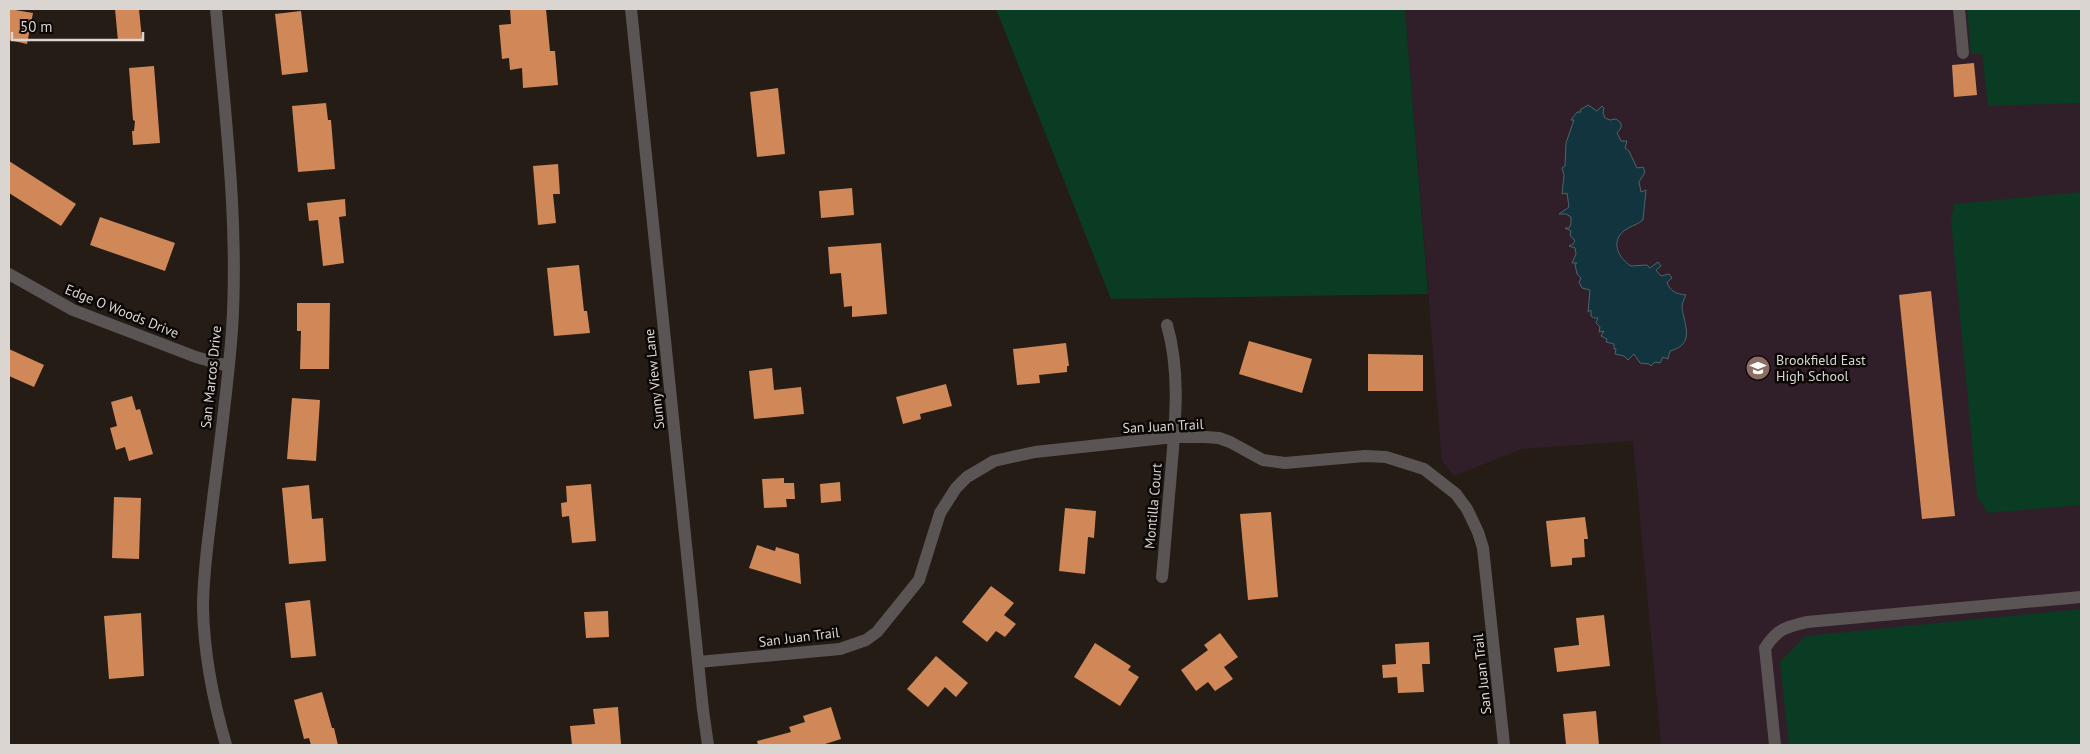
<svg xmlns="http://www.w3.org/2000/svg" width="2090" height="754" viewBox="0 0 2090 754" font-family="'PT Sans',sans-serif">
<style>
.education{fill:#301f28}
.green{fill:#0a3b23}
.water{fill:#12343f;stroke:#4e646b}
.building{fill:#d08858}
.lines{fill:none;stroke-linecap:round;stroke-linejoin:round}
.minor{stroke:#5a5454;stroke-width:12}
.labels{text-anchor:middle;stroke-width:5;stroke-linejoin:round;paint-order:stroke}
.street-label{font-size:14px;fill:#dbd5d1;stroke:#0b0705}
.poi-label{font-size:14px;fill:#dbd5d1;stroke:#0b0705;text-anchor:start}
</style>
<rect width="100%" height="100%" fill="#251c16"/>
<path class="education" d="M1405 9H2081V745H1661L1633 441 1522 449 1454 476 1442 461Z"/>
<path class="green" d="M996 9H1405L1428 294 1111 299Z
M1967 9H2081V103L1988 106 1982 54H1971Z
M2081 192V505L1988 513 1977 496 1951 221 1954 204Z
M2081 609V745H1789L1780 662 1805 636Z"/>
<path class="water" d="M1588 105 1597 111 1602 106 1604 108 1603 113 1605 118 1610 120 1616 119 1621 123V128L1617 133 1621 141H1627L1625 148 1629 151 1637 168 1643 167 1645 172 1639 182 1641 192 1646 190 1643 220C1637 225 1631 226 1625 230 1610 241 1618 258 1631 266L1647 265 1650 268 1658 262 1661 266 1656 270 1661 276 1669 274 1672 278 1667 282C1670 292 1677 294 1686 295 1684 299 1682 303 1682 307 1684 325 1696 344 1670 351L1668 359 1663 357 1660 363 1655 362 1651 366 1649 364 1640 363 1634 354 1628 360 1624 356 1615 354 1616 349H1614V344L1606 342 1607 339 1601 336 1604 331 1599 332 1600 327 1596 323 1598 318H1594L1591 316V310L1588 312 1590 290 1582 288 1579 282 1581 278 1577 274 1575 264 1577 263H1572L1576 254 1575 248 1569 246 1573 244 1575 241 1570 235 1571 231 1565 228H1569L1571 224V217L1566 214H1559L1569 207 1567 193 1562 194 1564 175 1562 168 1565 166 1566 143 1574 120H1571L1577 112H1581L1580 110Z"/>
<path class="building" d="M9 9 33 13 27 44 9 40Z
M115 9H139L142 39 118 41Z
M510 9H546L550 51H555L558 85 523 88 522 68 510 70 509 58 502 59 499 25 511 24Z
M301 11 308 72 282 75 275 14Z
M1974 63 1977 95 1954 97 1952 65Z
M154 66 160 143 133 145 132 131H134L135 121 133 120 129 68Z
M778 88 785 154 757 157 750 92Z
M326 103 328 120H331L335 169 298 172 292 106Z
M9 161 76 204 61 226 9 193Z
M558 164 560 194H553L556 223 538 225 533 166Z
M852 188 854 215 821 218 819 191Z
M345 199 346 216 339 217 344 263 323 266 318 220 309 221 307 203Z
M100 217 175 243 165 271 90 245Z
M881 243 887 314 852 317V306L844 307 841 273 830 274 828 247Z
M579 265 584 311H587L590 333 554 336 547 268Z
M1931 291 1955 516 1922 519 1899 295Z
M297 303H330L329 369H300L301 331H297Z
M1249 341 1312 359 1302 393 1239 374Z
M1066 343 1069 366H1067V372L1039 375 1040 383 1017 385 1013 349Z
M9 349 44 365 34 387 9 376Z
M1368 354 1423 355V391H1368Z
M772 368 774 390 801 387 804 414 754 419 749 371Z
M946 384 952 406 920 414 921 419 903 424 896 397Z
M132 396 136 410 140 409 153 454 129 461 125 447 116 450 110 428 117 426 111 402Z
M292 398 320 400 316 461 287 459Z
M784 478V483H794L795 499H786L787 507 764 508 762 479Z
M840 482 841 501 821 503 820 484Z
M591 484 596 541 572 543 569 516 562 517 561 503 567 502 566 486Z
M309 485 312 519 323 518 326 561 289 564 282 488Z
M114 497 141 498 139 559 112 558Z
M1065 508 1096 511 1094 538 1088 537 1085 574 1059 571Z
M1271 512 1278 597 1248 600 1240 514Z
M1585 517 1588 539H1584L1585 557 1572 558V565L1551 567 1546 521Z
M757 545 775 551 776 547 799 554 801 584 749 568Z
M991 586 1014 603 1004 615 1016 624 1005 637 996 631 987 642 962 622Z
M310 600 316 656 291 658 285 603Z
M608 611 609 637 586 638 584 612Z
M141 613 144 676 109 679 104 616Z
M1604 615 1610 666 1557 672 1554 648 1579 645 1576 618Z
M1220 633 1238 657 1224 667 1233 679 1215 691 1208 682 1196 691 1181 670 1208 650 1204 645Z
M1429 642 1430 664H1422L1424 692 1398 693 1397 677 1383 678 1382 665 1396 664 1395 644Z
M1095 643 1131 666 1128 670 1139 677 1120 706 1074 677Z
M936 656 968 683 956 697 945 687 928 707 907 689Z
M322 692 332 728H334L338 745H311L309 738 304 739 294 700Z
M618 707 621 744 572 745 570 726 595 724 593 709Z
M831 707 841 739 822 745H758L757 741 791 732 789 727 805 722 803 716Z
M1596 711 1599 745H1566L1563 714Z"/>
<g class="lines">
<path class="minor" d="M216 9C225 115 239 223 232 330 228 386 220 443 213 499 209 535 203 571 203 608 204 655 213 700 226 745
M631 9 703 710 708 745
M1959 9 1963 53
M9 274 73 310 196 357 228 366
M1162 577C1165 547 1167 516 1170 485 1174 432 1182 377 1167 325
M698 662 840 649 866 640 877 632 919 580 940 513 956 488 967 477 994 461 1035 452 1174 437H1205L1219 438 1230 442 1263 460 1285 463 1365 456 1386 457 1424 469 1456 494 1467 509 1478 532 1483 548 1504 745
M1775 745 1765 648C1777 629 1786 627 1807 622L2081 597"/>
</g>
<defs>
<symbol id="school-disc" viewBox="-11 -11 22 22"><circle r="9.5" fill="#8d6e63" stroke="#0b0705"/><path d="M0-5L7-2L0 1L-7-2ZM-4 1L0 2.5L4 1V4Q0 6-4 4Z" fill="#fff"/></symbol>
</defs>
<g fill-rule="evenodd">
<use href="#school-disc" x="1744" y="354" width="28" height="28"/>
</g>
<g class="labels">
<g class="street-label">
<text transform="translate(122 311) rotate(22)" y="5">Edge O Woods Drive</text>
<text transform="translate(211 377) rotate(-84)" y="5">San Marcos Drive</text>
<text transform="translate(654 379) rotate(-96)" y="5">Sunny View Lane</text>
<text transform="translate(1163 426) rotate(-3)" y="5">San Juan Trail</text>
<text transform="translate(1153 506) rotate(-85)" y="5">Montilla Court</text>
<text transform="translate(799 637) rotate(-7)" y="5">San Juan Trail</text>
<text transform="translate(1482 674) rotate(-96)" y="5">San Juan Trail</text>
</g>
<g class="poi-label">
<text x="1776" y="365">Brookfield East<tspan x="1776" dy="16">High School</tspan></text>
</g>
</g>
<rect width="2090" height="754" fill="none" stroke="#dbd5d1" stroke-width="20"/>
<path d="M12 32v8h131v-8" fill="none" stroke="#dbd5d1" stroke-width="2.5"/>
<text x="20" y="32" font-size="15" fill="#dbd5d1" stroke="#0b0705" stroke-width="4" paint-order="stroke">50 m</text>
</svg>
